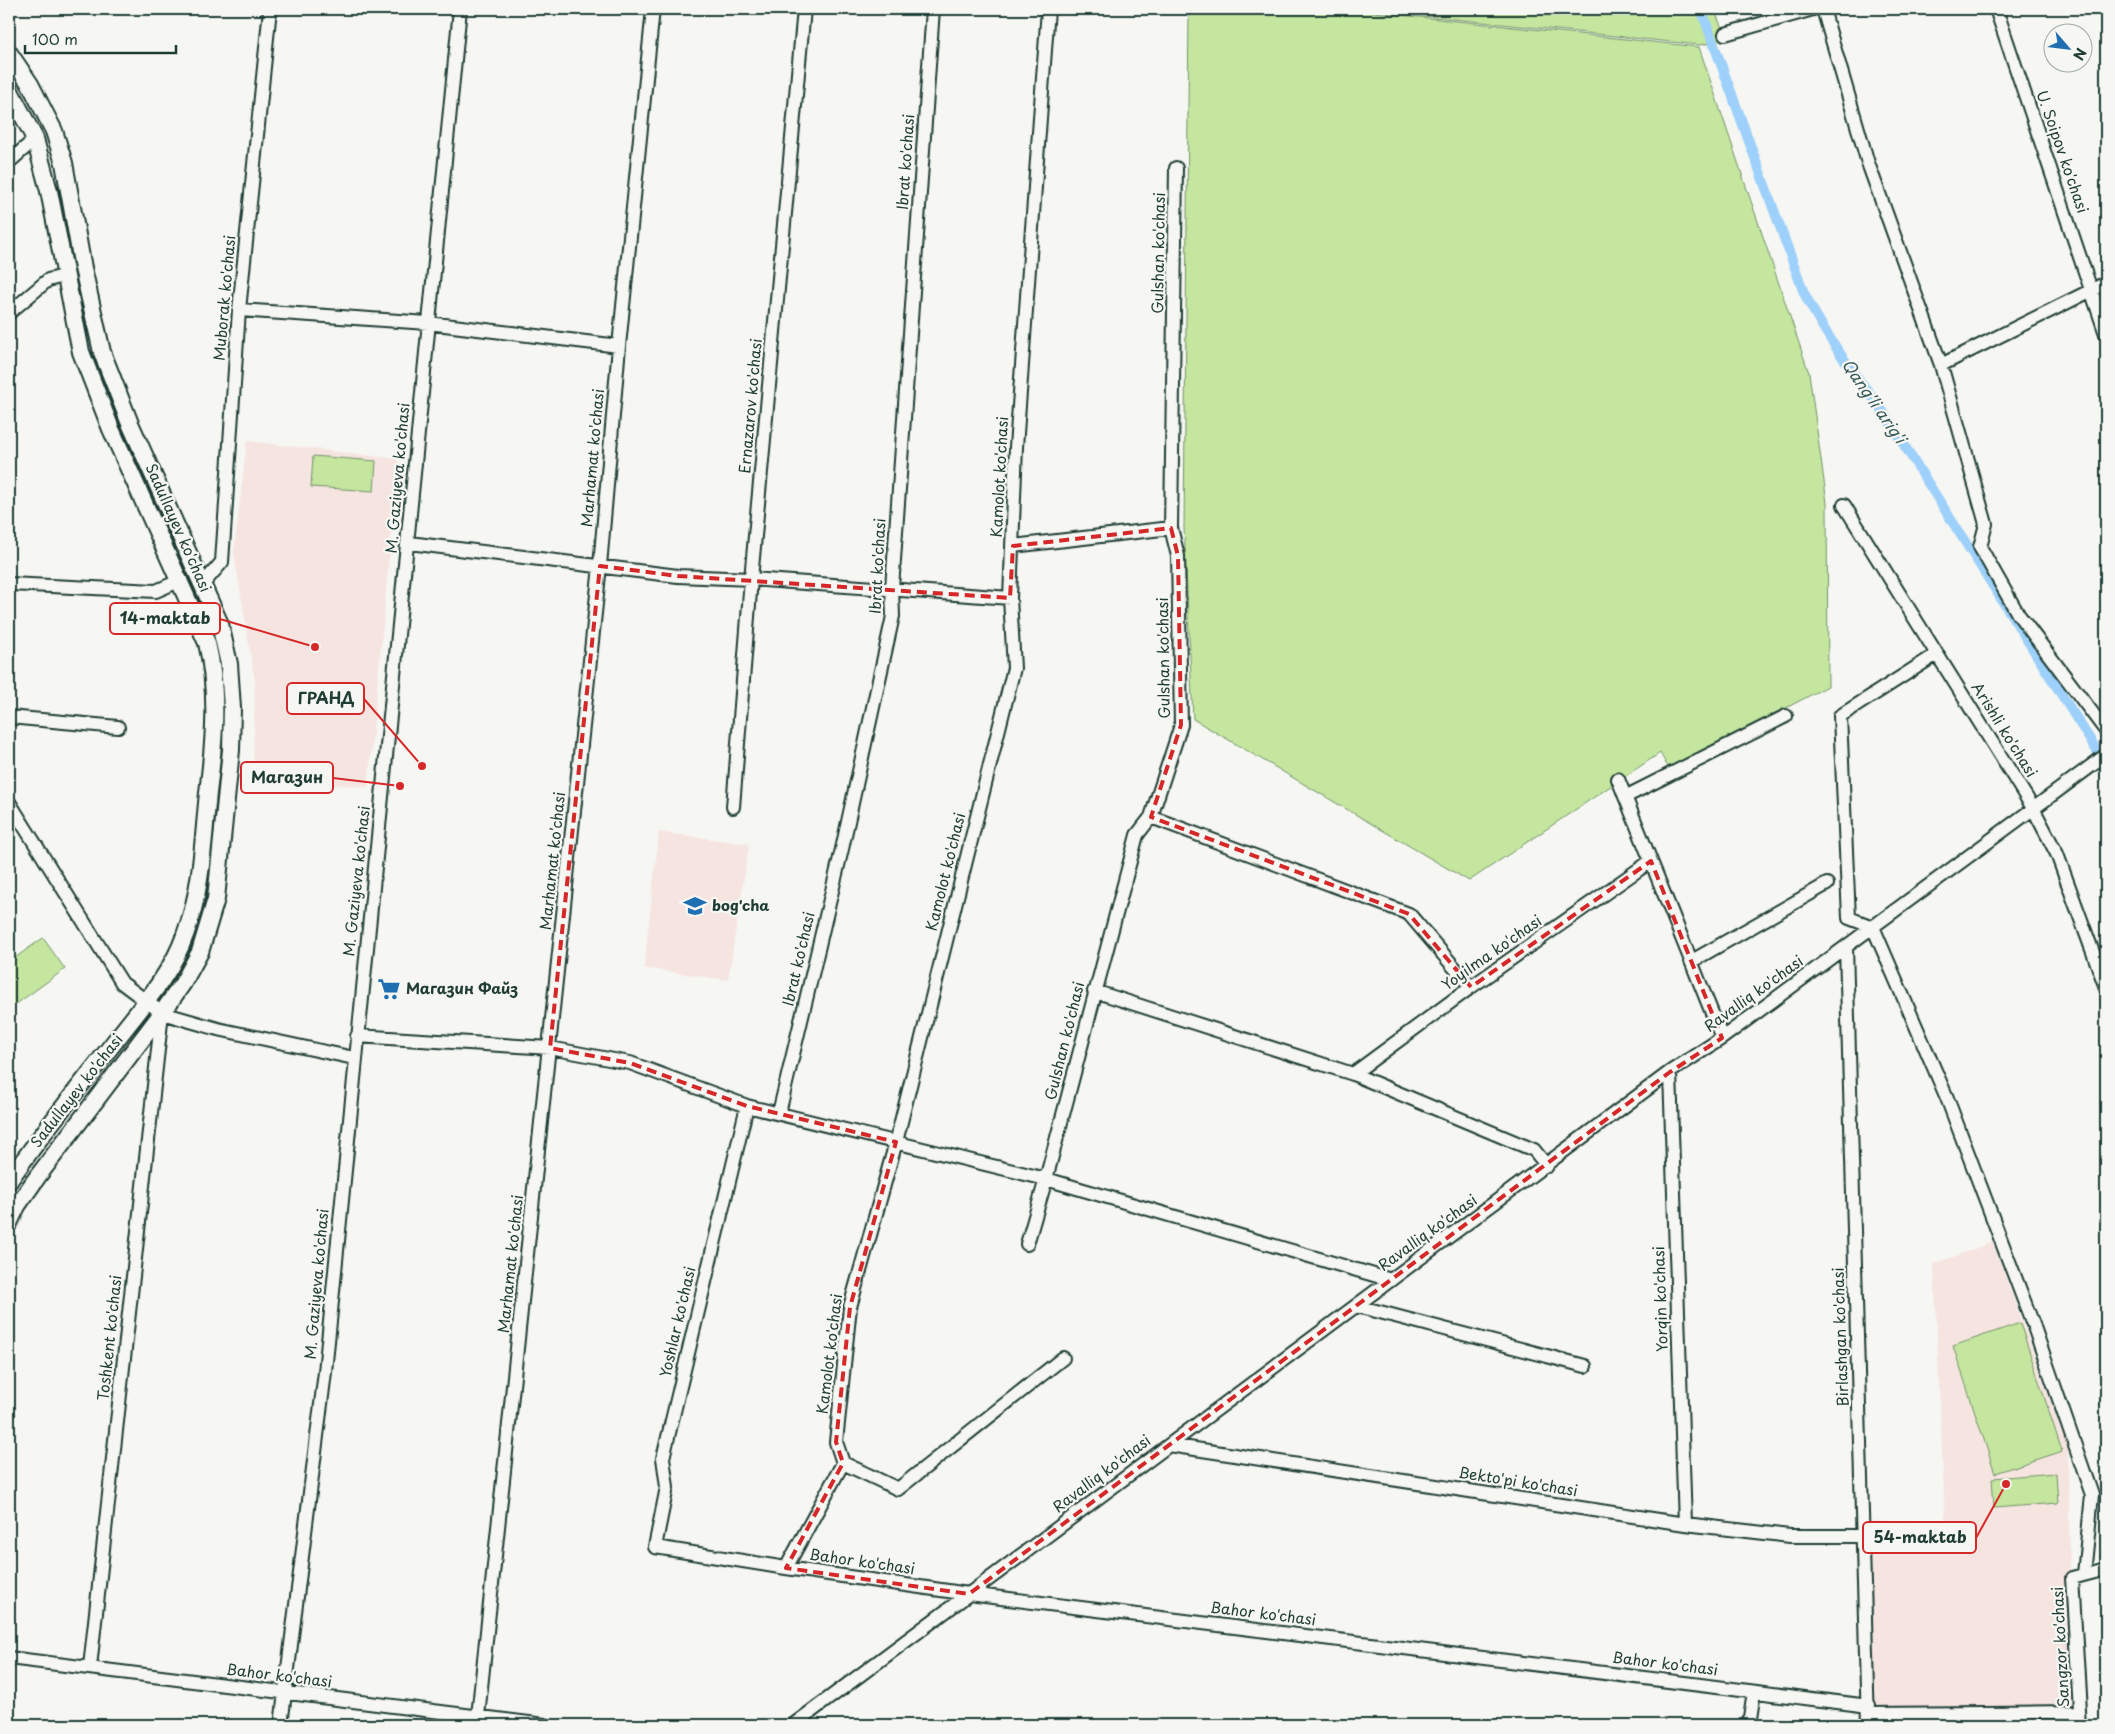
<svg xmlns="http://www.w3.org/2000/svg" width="2115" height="1734" viewBox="0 0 2115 1734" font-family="'Playpen Sans',sans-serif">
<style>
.built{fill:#f6e4e0}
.green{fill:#c4e69f;stroke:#72926a}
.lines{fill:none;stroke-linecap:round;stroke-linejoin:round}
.canal{stroke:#9dd0fa;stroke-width:10}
.minor-casing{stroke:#1f3d34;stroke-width:16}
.major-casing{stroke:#1f3d34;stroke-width:20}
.minor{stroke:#f6f6f2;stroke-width:12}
.major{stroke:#f6f6f2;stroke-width:16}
.marked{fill:none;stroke:#d62828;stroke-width:4;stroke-dasharray:10 6;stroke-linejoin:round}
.labels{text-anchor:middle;stroke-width:4.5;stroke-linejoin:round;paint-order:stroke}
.street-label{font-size:15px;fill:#1f3d34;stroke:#f6f6f2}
.poi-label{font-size:15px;font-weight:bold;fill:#1f3d34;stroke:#f6f6f2;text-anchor:start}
.water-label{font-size:16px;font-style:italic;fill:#385a5c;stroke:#f6f6f2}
.leader{fill:none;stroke:#d62828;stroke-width:2}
.callout-dot{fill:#d62828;stroke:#f6f6f2;stroke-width:2}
.callout{fill:#f6f6f2;stroke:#d62828;stroke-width:2}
.callout-label{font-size:16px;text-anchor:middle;font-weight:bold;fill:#1f3d34}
</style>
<rect width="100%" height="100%" fill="#f6f6f2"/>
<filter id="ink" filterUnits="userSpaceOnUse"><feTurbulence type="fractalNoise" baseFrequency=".02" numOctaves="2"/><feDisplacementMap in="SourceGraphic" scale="10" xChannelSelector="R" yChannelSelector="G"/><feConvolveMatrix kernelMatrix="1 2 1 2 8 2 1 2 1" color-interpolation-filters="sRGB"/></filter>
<g filter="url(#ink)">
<path class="built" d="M247 441 398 459 368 787 253 778 255 681 234 552Z
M659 832 749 844 728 980 644 968Z
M1993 1242 2068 1448 2072 1707 1875 1708 1869 1521 1945 1520 1934 1264Z"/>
<path class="green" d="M1189 9H1345L1699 47 1809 373 1827 503 1828 686 1669 769 1660 753 1469 881 1193 719 1184 528Z
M1359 9H1714L1727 40 1700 45Z
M313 456 376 461 374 491 311 487Z
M43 938 65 969 12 1007 9 1003V962Z
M2020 1323 2062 1451 1995 1473 1953 1346Z
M2056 1473 2058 1503 1994 1508 1992 1478Z"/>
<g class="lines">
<path class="canal" d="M1701 9 1804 293C1825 335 1851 370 1880 407L2106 765"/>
<defs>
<path id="minor" d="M1048 9 1016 447 1010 598 1014 668 896 1142 850 1307 836 1442 843 1463 898 1489 1063 1358
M1823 9 1868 163 1941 365 2106 283
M1996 9 2106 334
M1725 34 1813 9
M9 162 35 139
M239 310 428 323 619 346
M9 313 48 280 64 276
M1941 365 1986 524 1980 547 2018 614 2106 731
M1844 505 2033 808 2057 854 2106 988
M409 543 678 576 751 579 1010 598
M1013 546 1171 528
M9 584 156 591 181 580
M203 584 222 562 239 310 270 9
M1937 654 1840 716 1849 918 1873 927 1947 1098 2034 1327 2092 1495 2084 1574
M9 717 118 727
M1618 779 1722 1038
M1625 797 1786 716
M9 802 122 983 162 1013 218 1029 354 1058
M733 807 751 579 804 9
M1151 817 1409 914 1471 987
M1846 947 1868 1725
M1692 961 1827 884
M1094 991 1353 1074 1534 1150 1547 1166
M357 1036 550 1048 630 1063 747 1106 1046 1179 1391 1280
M1670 1072 1685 1524
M1353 1074 1471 987 1651 861
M747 1106 663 1458 667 1487 655 1547 786 1568 969 1594 1869 1706
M779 1113 842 849 893 616 892 588 933 9
M1027 1244 1046 1179 1137 835 1151 817 1181 725 1178 556 1171 528 1176 168
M1357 1306 1585 1366
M1169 1445 1685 1524 1790 1536H1863
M786 1568 843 1463
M9 1658 545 1725
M90 1667 162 1013
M1869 1714 2080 1712
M478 1716 600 566 619 346 653 9
M281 1725 325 1372 460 9
M793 1725 1670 1072 1722 1038 2106 755
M1749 1725 1754 1692
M2081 1725 2072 1578 2106 1569"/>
<path id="major" d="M9 53 30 84 54 131 64 163 83 268 102 352 129 421 220 624 229 664 232 708 231 750 216 899 200 952 183 983 162 1013 38 1176 17 1206 9 1223
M9 89 35 139 49 191 81 352 111 429 207 643C219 693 214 743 208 793 203 840 202 891 185 935 172 973 143 1005 119 1036 82 1084 43 1131 9 1181"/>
</defs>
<use href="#minor" class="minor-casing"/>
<use href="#major" class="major-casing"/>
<use href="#minor" class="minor"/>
<use href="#major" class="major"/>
</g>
</g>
<path class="marked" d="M1171 528 1178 556 1181 725 1151 817 1409 914 1471 987 1651 861 1722 1038 1670 1072 969 1594 786 1568 843 1463 836 1442 850 1307 896 1142 747 1106 630 1063 550 1048 600 566 678 576 1010 598 1013 546Z"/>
<defs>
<symbol id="school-bare" viewBox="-9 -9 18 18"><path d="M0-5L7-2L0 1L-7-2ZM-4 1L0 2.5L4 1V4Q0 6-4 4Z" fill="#1f6fb2" stroke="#f6f6f2" stroke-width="2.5" paint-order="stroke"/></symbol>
<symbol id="supermarket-bare" viewBox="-9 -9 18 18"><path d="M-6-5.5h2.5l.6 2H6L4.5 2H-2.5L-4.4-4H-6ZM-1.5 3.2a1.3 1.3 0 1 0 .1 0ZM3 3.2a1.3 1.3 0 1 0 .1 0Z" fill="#1f6fb2" stroke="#f6f6f2" stroke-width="2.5" paint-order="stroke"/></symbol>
</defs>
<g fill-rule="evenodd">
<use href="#school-bare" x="679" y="890" width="32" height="32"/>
<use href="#supermarket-bare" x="373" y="973" width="32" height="32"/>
</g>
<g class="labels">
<g class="street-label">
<text transform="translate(2062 152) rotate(71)" y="5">U. Soipov ko'chasi</text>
<text transform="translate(906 162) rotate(-86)" y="5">Ibrat ko'chasi</text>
<text transform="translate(1159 253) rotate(-89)" y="5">Gulshan ko'chasi</text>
<text transform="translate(225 298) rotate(-85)" y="5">Muborak ko'chasi</text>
<text transform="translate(751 406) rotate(-85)" y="5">Ernazarov ko'chasi</text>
<text transform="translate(593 458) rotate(-85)" y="5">Marhamat ko'chasi</text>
<text transform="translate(1000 477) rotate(-87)" y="5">Kamolot ko'chasi</text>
<text transform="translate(398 478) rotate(-85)" y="5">M. Gaziyeva ko'chasi</text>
<text transform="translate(178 528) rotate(66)" y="5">Sadullayev ko'chasi</text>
<text transform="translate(878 566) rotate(-87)" y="5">Ibrat ko'chasi</text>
<text transform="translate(1164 658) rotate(-91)" y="5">Gulshan ko'chasi</text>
<text transform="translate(2004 730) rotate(58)" y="5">Arishli ko'chasi</text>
<text transform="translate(553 861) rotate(-84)" y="5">Marhamat ko'chasi</text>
<text transform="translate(946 872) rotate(-76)" y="5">Kamolot ko'chasi</text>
<text transform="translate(357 881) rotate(-84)" y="5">M. Gaziyeva ko'chasi</text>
<text transform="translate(1492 953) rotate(-35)" y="5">Yoyilma ko'chasi</text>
<text transform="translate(799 959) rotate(-77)" y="5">Ibrat ko'chasi</text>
<text transform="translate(1754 994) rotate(-36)" y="5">Ravalliq ko'chasi</text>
<text transform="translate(1065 1041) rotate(-76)" y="5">Gulshan ko'chasi</text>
<text transform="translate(77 1091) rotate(-52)" y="5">Sadullayev ko'chasi</text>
<text transform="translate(1428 1233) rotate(-36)" y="5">Ravalliq ko'chasi</text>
<text transform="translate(511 1264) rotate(-84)" y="5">Marhamat ko'chasi</text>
<text transform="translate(317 1284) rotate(-85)" y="5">M. Gaziyeva ko'chasi</text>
<text transform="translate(1661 1299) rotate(-92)" y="5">Yorqin ko'chasi</text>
<text transform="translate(678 1322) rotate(-77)" y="5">Yoshlar ko'chasi</text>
<text transform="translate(1841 1337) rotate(-92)" y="5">Birlashgan ko'chasi</text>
<text transform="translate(110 1338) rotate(-84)" y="5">Toshkent ko'chasi</text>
<text transform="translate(830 1354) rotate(-83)" y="5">Kamolot ko'chasi</text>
<text transform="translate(1102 1474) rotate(-37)" y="5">Ravalliq ko'chasi</text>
<text transform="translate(1518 1482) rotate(9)" y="5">Bekto'pi ko'chasi</text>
<text transform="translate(862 1562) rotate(8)" y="5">Bahor ko'chasi</text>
<text transform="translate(1263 1614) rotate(7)" y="5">Bahor ko'chasi</text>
<text transform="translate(2061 1647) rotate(-93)" y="5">Sangzor ko'chasi</text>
<text transform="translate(1665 1664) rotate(7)" y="5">Bahor ko'chasi</text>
<text transform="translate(279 1676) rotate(7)" y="5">Bahor ko'chasi</text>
</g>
<g class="poi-label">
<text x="712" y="911">bog'cha</text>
<text x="406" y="994">Магазин Файз</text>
</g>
<g class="water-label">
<text transform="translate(1874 401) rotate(55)" y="6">Qang'li arig'i</text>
</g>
</g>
<path class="leader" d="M315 647L220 619M422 766L364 699M400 786L333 778M2006 1484L1976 1538"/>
<g class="callout-dot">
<circle cx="315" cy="647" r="5"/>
<circle cx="422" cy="766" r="5"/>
<circle cx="400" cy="786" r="5"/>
<circle cx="2006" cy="1484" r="5"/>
</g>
<g class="callout">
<rect x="110" y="603" width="110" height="31" rx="5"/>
<rect x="287" y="683" width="77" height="31" rx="5"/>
<rect x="241" y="762" width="92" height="31" rx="5"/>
<rect x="1863" y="1522" width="113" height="31" rx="5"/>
</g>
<g class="callout-label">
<text x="165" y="624">14-maktab</text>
<text x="326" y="704">ГРАНД</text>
<text x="287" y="783">Магазин</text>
<text x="1920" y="1543">54-maktab</text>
</g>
<rect width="2115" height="1734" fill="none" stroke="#f6f6f2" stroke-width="30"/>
<rect x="15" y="15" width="2085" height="1704" fill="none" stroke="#1f3d34" stroke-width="2" filter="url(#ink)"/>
<g transform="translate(2068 48) rotate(118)"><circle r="24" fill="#f6f6f2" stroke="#a0aca6"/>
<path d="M0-4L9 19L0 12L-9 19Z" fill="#1f6fb2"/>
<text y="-8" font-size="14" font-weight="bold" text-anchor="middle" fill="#1f3d34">N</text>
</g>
<path d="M25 45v8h151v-8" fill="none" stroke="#1f3d34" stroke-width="2.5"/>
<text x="32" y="45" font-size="15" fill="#1f3d34" stroke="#f6f6f2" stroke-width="4" paint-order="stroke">100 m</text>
</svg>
